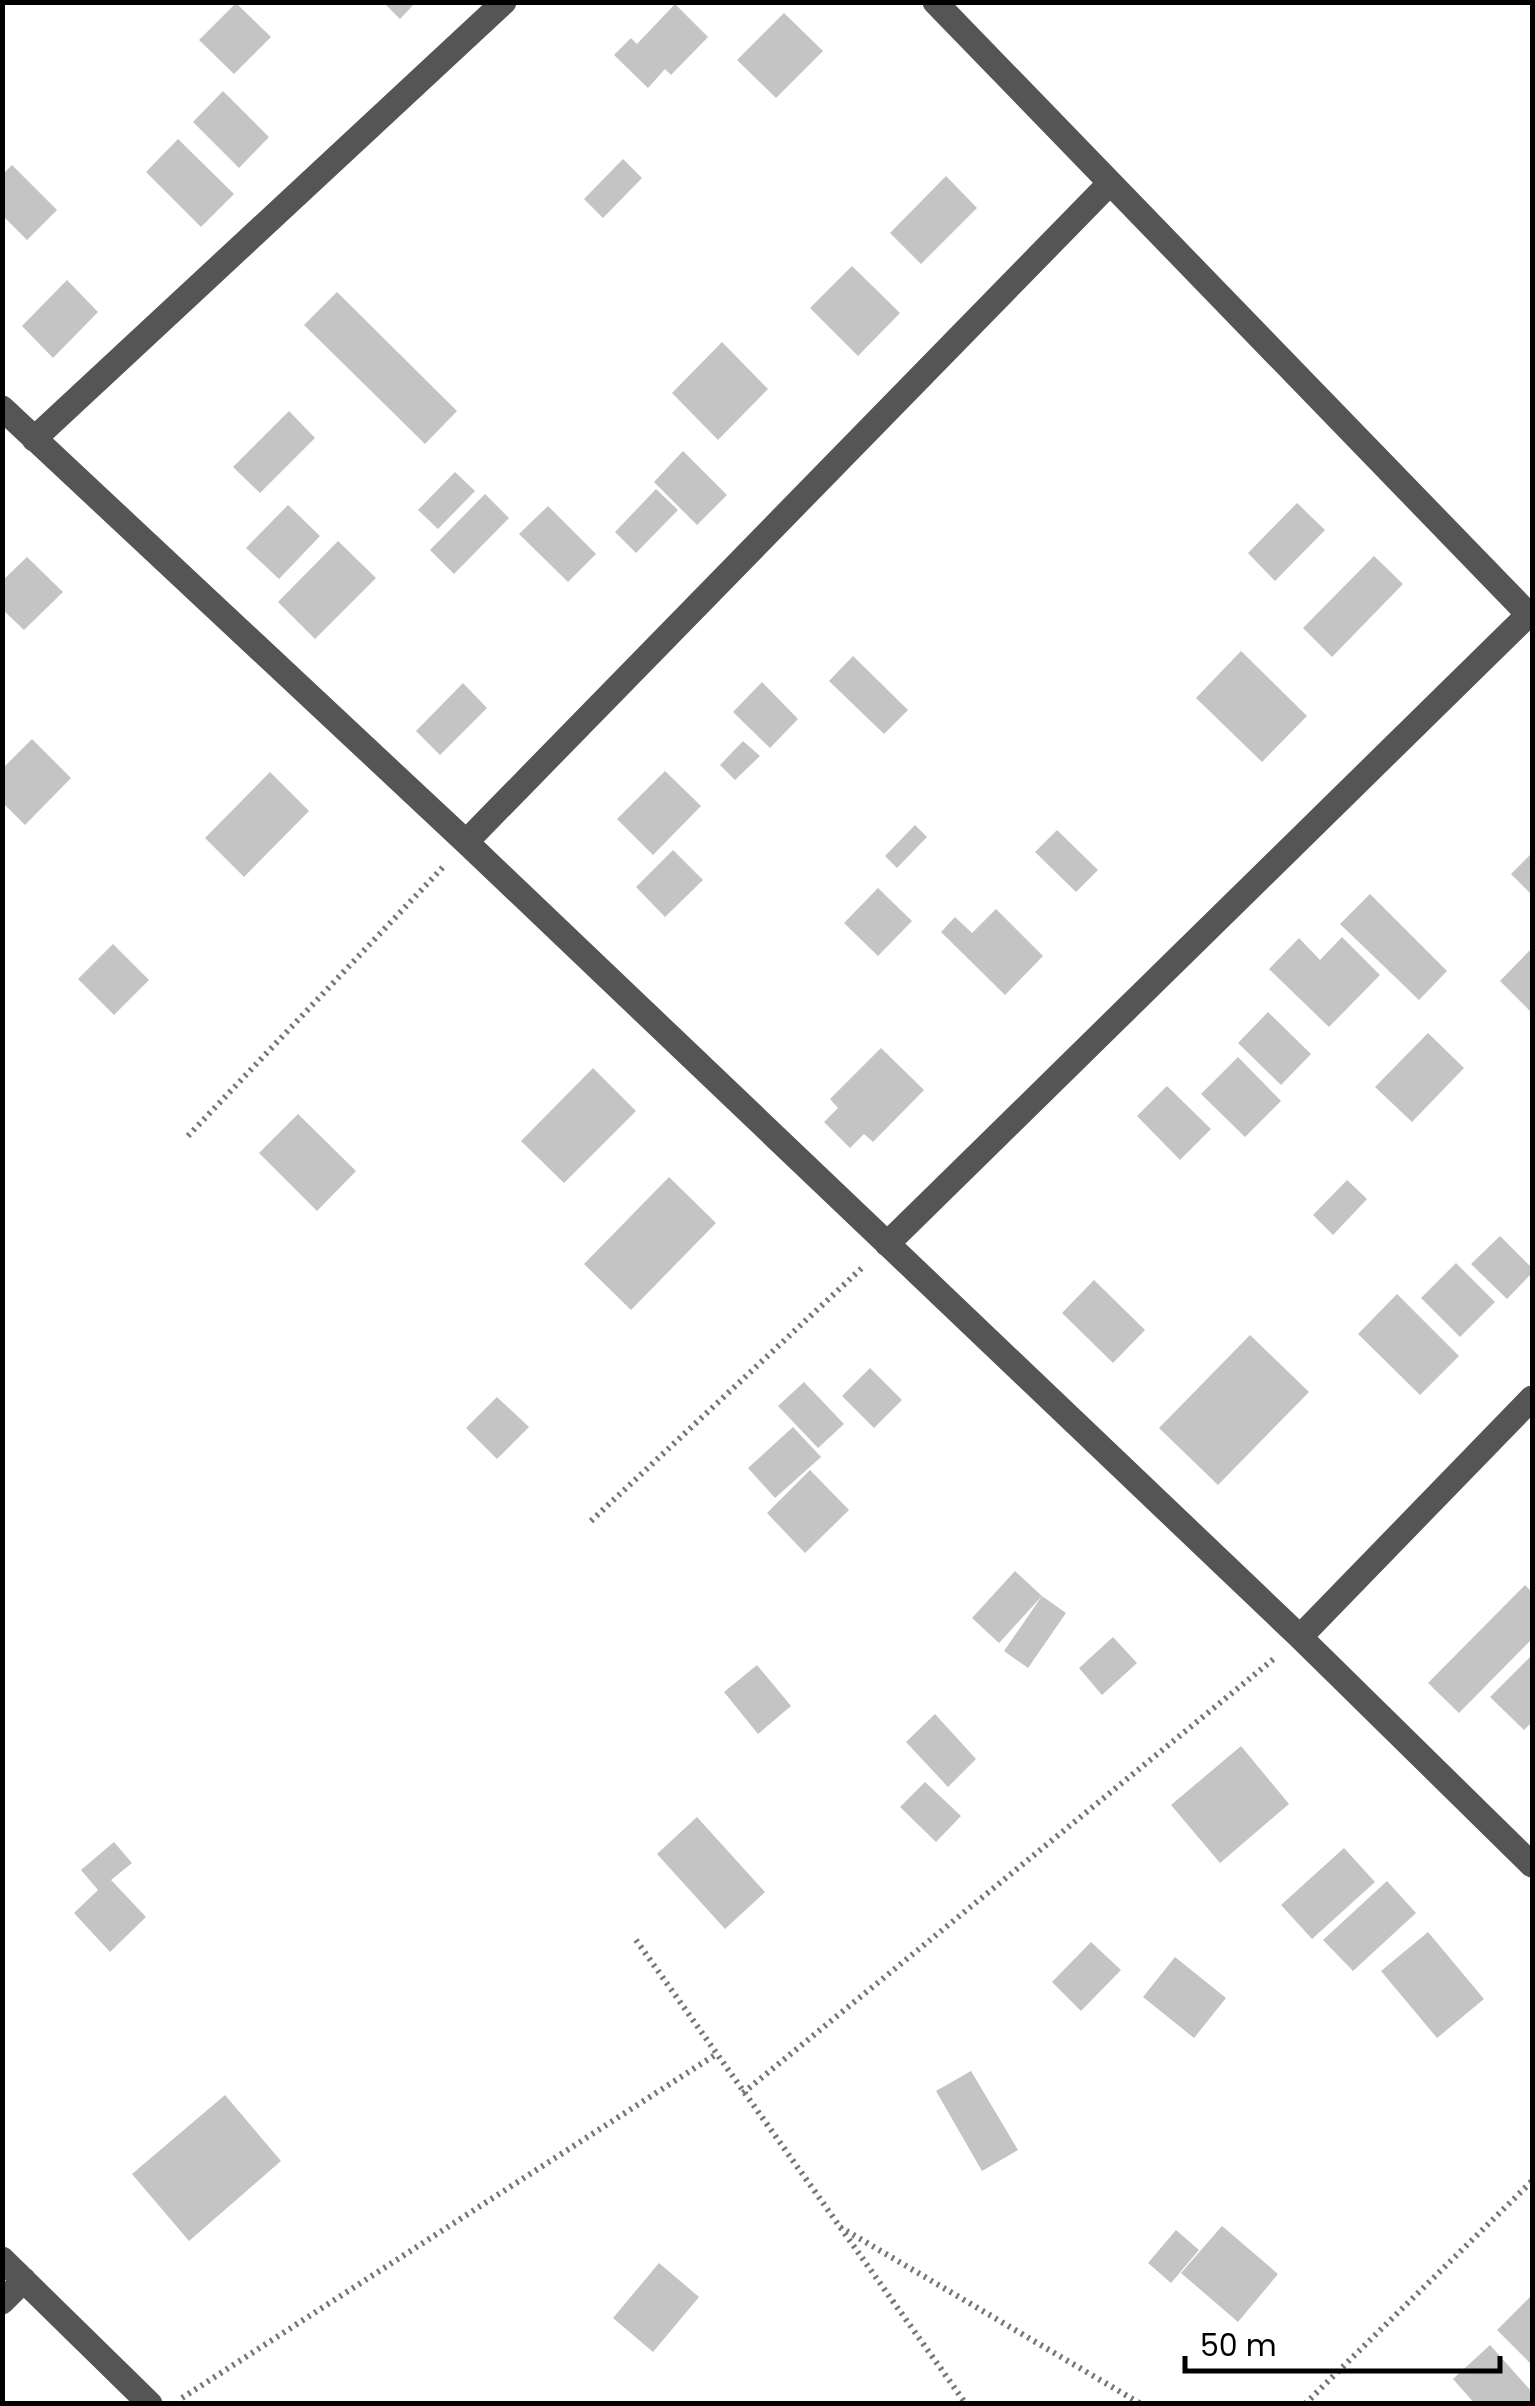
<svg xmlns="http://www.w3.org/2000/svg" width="1535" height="2406" viewBox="0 0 1535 2406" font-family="Poppins,sans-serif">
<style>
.building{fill:#c4c4c4}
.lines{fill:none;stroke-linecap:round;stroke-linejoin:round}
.path{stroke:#777;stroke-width:6;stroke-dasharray:2.5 5;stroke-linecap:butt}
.minor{stroke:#555;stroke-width:25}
</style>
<rect width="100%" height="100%" fill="#fff"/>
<path class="building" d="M383 2H416L400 19Z
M236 3 271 37 234 74 199 40Z
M675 4 708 37 671 75 665 69 648 88 614 55 631 38 637 44Z
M784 13 823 51 776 98 737 60Z
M223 91 269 137 239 168 193 122Z
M178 139 234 194 201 227 146 172Z
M623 159 642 178 603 218 584 199Z
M12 165 57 210 27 240 2 215V175Z
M946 176 977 208 921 264 890 233Z
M852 266 900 313 858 356 810 308Z
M67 280 98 312 53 358 22 326Z
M337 292 457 411 425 444 304 325Z
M722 342 768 389 718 440 672 393Z
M289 411 315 438 260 493 233 467Z
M683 451 727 495 697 525 654 482Z
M455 472 475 491 438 529 418 510Z
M656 489 678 510 636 553 615 532Z
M485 494 509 518 454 574 430 550Z
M1297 503 1325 530 1275 581 1248 553Z
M288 505 320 536 279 579 246 548Z
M548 506 596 554 568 582 519 534Z
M338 541 376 578 315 639 278 602Z
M1374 556 1403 584 1332 657 1303 628Z
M27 557 63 592 24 630 2 609V581Z
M1241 651 1307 716 1262 762 1196 698Z
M853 656 908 710 884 734 829 681Z
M762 682 798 719 770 748 733 712Z
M463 683 487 708 440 755 416 731Z
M32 739 71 778 25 825 2 802V769Z
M743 741 760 756 735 780 720 765Z
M665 771 701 806 653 855 617 819Z
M270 772 309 811 244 877 205 838Z
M915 825 927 837 897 868 885 856Z
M1057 830 1098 870 1076 892 1035 852Z
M673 850 703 880 665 917 636 887Z
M1532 853V895L1511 874Z
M878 888 912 921 878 956 844 923Z
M1370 894 1447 971 1419 1000 1340 924Z
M996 909 1043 956 1005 995 941 932 955 917 972 933Z
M1342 937 1380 975 1329 1027 1269 969 1299 938 1320 960Z
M113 944 149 980 114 1015 78 979Z
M1532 948V1013L1500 981Z
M1268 1012 1311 1054 1281 1085 1238 1043Z
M1428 1033 1464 1068 1412 1122 1375 1087Z
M881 1048 924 1090 873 1142 864 1134 850 1148 824 1122 838 1108 830 1099Z
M1238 1057 1281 1101 1245 1137 1201 1094Z
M593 1068 636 1111 564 1183 521 1141Z
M1167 1086 1211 1129 1180 1160 1137 1116Z
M298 1114 356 1171 317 1211 259 1153Z
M669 1177 716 1223 631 1310 584 1264Z
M1347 1180 1367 1199 1333 1235 1313 1215Z
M1500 1236 1532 1268V1273L1507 1299 1471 1264Z
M1456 1263 1495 1302 1460 1337 1421 1298Z
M1094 1280 1145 1330 1113 1363 1062 1313Z
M1397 1294 1459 1356 1420 1395 1358 1334Z
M1250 1335 1309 1392 1218 1485 1159 1428Z
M870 1368 902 1400 874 1428 842 1396Z
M804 1382 844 1424 818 1448 778 1406Z
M497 1397 529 1427 497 1459 466 1428Z
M793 1427 821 1457 775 1498 748 1468Z
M810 1470 849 1510 805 1553 767 1513Z
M1015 1571 1042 1596 999 1643 972 1618Z
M1525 1585 1532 1592V1639L1459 1713 1428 1683Z
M1042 1596 1066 1613 1028 1668 1004 1651Z
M1113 1637 1137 1663 1102 1695 1079 1668Z
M1531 1656 1532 1722 1524 1730 1490 1697Z
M757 1665 791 1706 758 1734 724 1692Z
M935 1714 976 1759 948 1787 906 1742Z
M1241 1746 1289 1804 1220 1863 1171 1805Z
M925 1782 961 1816 936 1842 900 1807Z
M697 1817 765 1892 725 1929 657 1854Z
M114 1842 132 1863 111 1880 146 1917 110 1952 74 1913 98 1890 81 1870Z
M1344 1848 1375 1882 1312 1939 1281 1905Z
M1387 1881 1416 1913 1353 1971 1323 1940Z
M1428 1932 1484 1999 1437 2038 1381 1971Z
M1091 1942 1121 1970 1081 2011 1052 1982Z
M1175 1957 1226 1998 1194 2038 1143 1997Z
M971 2071 1018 2150 982 2171 936 2091Z
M225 2095 281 2161 189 2241 132 2174Z
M1222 2226 1278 2274 1238 2322 1181 2273Z
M1176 2230 1199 2250 1171 2283 1148 2263Z
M659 2263 699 2297 653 2352 613 2318Z
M1530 2297 1532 2299V2365L1497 2330Z
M1490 2345 1532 2392V2404H1475L1453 2379Z"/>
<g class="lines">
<path class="path" d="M188 1136 445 865
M591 1521 865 1265
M636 1940 966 2404
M743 2093 1276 1657
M840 2227 1141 2404
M182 2398 715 2055
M1305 2404 1532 2181"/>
<path class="minor" d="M935 2 1532 618
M2 408 466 842 1300 1637 1532 1865
M34 439 504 2
M466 842 1109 184
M887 1244 1529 614
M1300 1637 1532 1398
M2 2259 150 2404
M2 2302 24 2280"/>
</g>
<rect width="1535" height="2406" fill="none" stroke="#000000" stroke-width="10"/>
<path d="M1185 2356v15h315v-15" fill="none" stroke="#000000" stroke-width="5"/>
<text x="1200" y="2356" font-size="30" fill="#000000" stroke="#ffffff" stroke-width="8" paint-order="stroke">50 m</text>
</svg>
